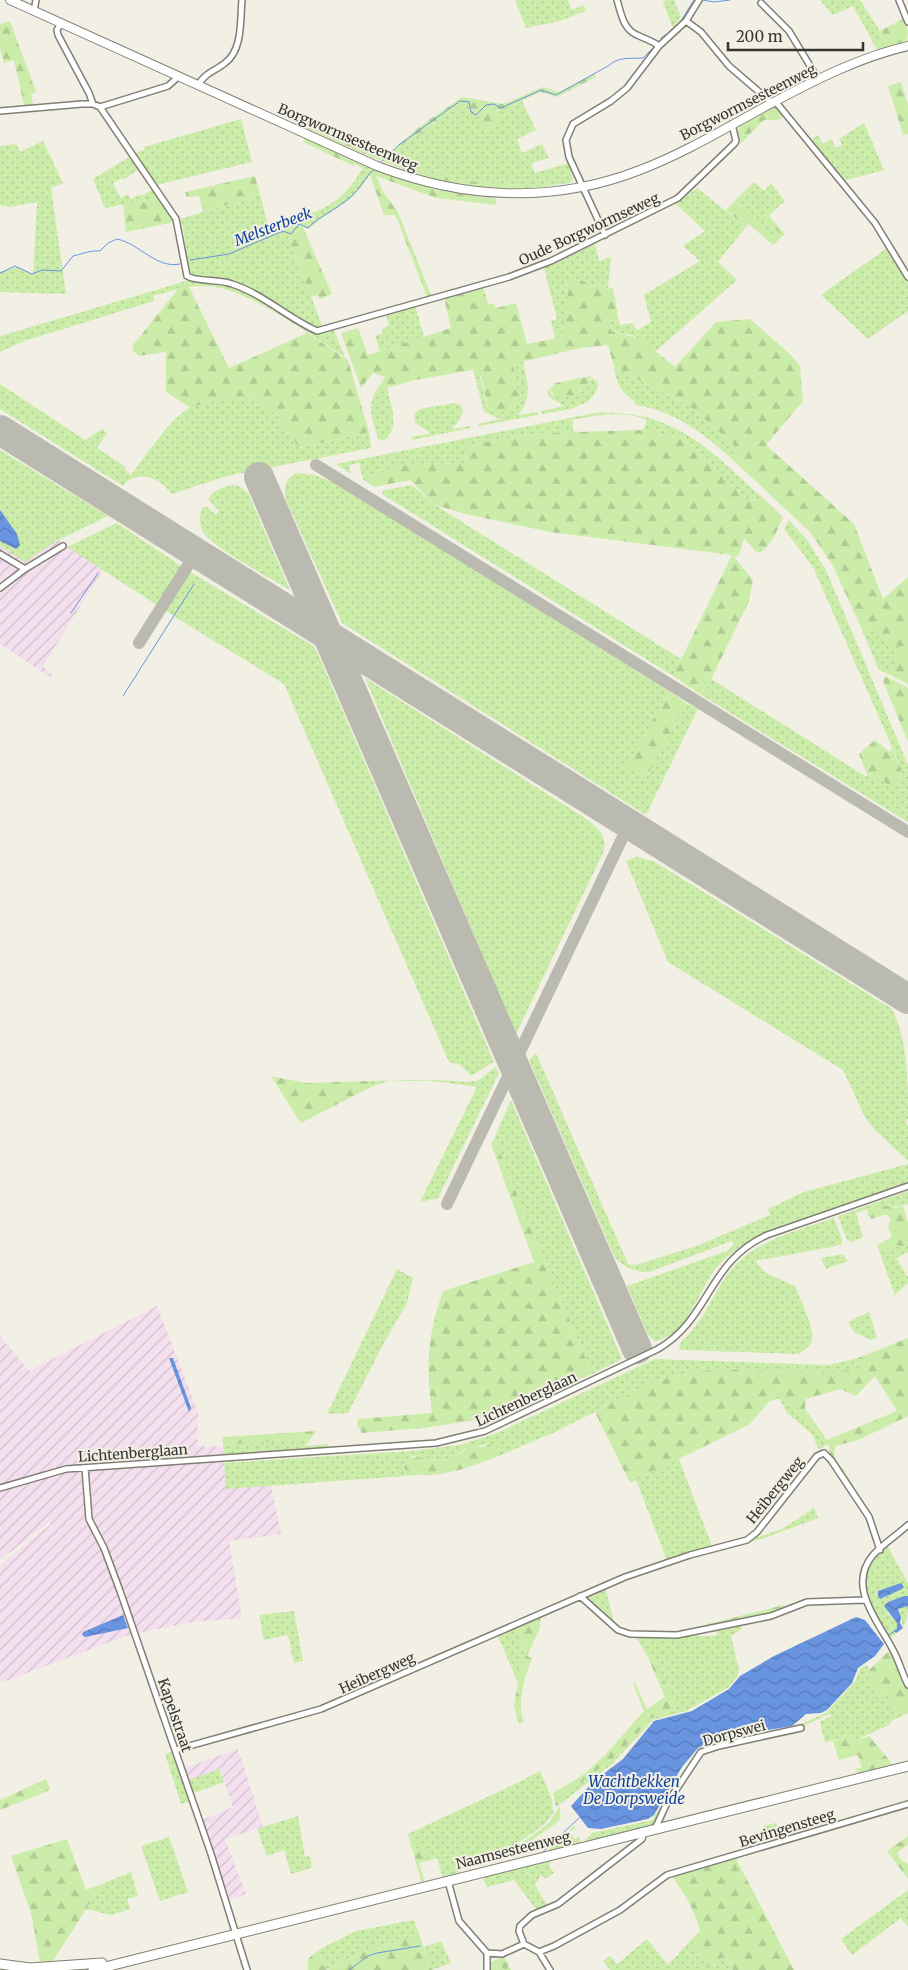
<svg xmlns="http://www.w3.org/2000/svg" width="908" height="1970" viewBox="0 0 908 1970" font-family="Merriweather,serif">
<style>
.industrial{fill:url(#industrial-furrows)}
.grass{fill:url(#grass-dots)}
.forest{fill:url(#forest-firs);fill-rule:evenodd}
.cemetery{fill:url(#cemetery-stones)}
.water{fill:url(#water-waves)}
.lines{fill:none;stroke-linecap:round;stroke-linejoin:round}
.stream{stroke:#6894e0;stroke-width:1}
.taxiway{stroke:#bbbab0;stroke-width:12}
.runway{stroke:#bbbab0;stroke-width:30}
.street-casing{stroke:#817f75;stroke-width:8}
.secondary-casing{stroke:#817f75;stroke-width:10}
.primary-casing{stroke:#817f75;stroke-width:11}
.street{stroke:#fff;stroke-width:5}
.secondary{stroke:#fff;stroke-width:8}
.primary{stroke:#fff;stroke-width:9}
.labels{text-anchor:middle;stroke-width:4;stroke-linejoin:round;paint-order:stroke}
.street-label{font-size:14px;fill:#363531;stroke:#f2f0e5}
.water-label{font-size:15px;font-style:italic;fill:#10429b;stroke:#f2f0e5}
</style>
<defs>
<pattern id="industrial-furrows" width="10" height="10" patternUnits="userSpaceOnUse" patternTransform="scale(1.25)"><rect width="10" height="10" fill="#f4dfee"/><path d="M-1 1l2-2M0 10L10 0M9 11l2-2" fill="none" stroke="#d2c0cd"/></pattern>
<pattern id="grass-dots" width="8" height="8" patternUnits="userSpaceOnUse" patternTransform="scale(1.25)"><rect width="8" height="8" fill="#ccecaa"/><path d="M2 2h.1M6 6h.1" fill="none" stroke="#b0cb93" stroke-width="1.8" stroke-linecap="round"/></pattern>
<pattern id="forest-firs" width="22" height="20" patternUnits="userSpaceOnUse" patternTransform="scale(1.25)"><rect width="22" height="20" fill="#ccecaa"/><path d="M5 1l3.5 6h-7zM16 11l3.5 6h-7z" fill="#b0cb93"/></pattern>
<pattern id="cemetery-stones" width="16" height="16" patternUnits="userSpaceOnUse" patternTransform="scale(1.25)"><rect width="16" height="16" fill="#ccecaa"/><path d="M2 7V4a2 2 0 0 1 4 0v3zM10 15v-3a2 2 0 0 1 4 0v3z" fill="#b0cb93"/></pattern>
<pattern id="water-waves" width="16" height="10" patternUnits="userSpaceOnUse" patternTransform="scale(1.25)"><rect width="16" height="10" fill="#6894e0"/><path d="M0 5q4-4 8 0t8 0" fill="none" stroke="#567ab6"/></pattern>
</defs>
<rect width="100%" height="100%" fill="#f2f0e5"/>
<path class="industrial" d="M58 540 103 570 43 666 53 676 51 678 0 644V546L43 549Z
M157 1306 198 1412 197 1446 223 1447 226 1489 271 1485 281 1534 229 1541 242 1618 192 1622 138 1633 108 1549 93 1518 86 1517 109 1568 132 1634 0 1683V1565L51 1524 50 1521 48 1523 0 1560V1336L29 1371Z
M238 1749 263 1827 225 1839 246 1894 230 1900 202 1820 233 1807 220 1770 189 1780 185 1768Z"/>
<path class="grass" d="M515 0H568L572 10 584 5 586 11 560 21 526 28Z
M666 0H674L681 17 673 28 663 2Z
M820 0H860L880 31 881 43 876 48 853 6 833 15Z
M522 101 536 130 517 139 522 153 542 144 549 158 531 163 535 173 569 163 573 180 570 183 518 190V185L455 180 440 169 432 174 389 160 402 145 463 104H467L480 119C494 111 507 108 522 101Z
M241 119 252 162 156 185 135 153 144 150V147Z
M864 123 884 170 843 181 809 141 818 135 823 144 831 139 836 148 842 145 839 139Z
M43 141 63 183 51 188 66 294 0 292V272L17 267 33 274 37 202 9 207 0 205V146L16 144 20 152Z
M131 156 139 169 123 180 122 178 113 183 121 198 127 194 131 199 141 194 142 196 153 189 158 198 105 208 93 179Z
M356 162 373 169C356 202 334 207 308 229L302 225 291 235 287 234 323 328 317 329 231 282 189 275 183 227 180 219 260 195 270 232 293 225V221C329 207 342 202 363 168L355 164Z
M754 182 764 191 771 183 785 201 766 218 780 234 775 240 733 203Z
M697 188 746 227 718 262 737 280 656 351 634 336 611 331 609 320 619 322 620 325 632 323 637 330 651 322 644 295 700 261 683 246 705 231 676 204Z
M595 244 599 261 611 257 608 288 595 287 581 280 567 284 568 302 562 337 555 338 551 321 557 319 544 268Z
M887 248 908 281V311L868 339 821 295Z
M186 281C238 280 275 309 319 334L333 328 345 357C311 336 245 286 206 286 188 285 170 291 153 296L154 301 24 341 0 352V336L4 335Z
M415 305 424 337 380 351 375 336 383 333 382 329 389 326 386 314Z
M523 361C527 382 533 398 518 415L538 412V415L479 426 478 424 500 419 484 412 475 377 480 376 487 408 495 413 513 364Z
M614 367 694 409 734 445V461C705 434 675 411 635 405V402C622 393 616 383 614 367Z
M591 376 598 383C595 409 562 410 542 414V411L564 406 549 397 547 392 550 389 552 395 569 396 580 392 582 387 592 379Z
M0 384 85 440 102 429 107 433 97 448 126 467 125 470 131 475C147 455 169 419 191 407 209 398 234 399 253 397L277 415 299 448 369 432 371 448 227 476 172 494C160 478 138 468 123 486L0 409Z
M381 384 387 388C391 405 401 429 383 441L378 439C372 415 365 405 381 384Z
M454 403 461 405 463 410 460 419 452 429 471 426V428L412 440V437L431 433 415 423 414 414 420 409Z
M595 413C674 409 707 448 762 497L759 501 747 499 691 444 677 437 643 430 647 420C623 410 597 415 572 420L574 432 540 433 468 445 465 463 409 464 363 479 359 463 349 465 351 474 336 464Z
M0 450 108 516 58 540 25 562 0 546Z
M297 473 315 475 335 483 669 691 627 768 646 778 686 703 698 709 646 815 342 623 286 500C283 489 286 476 297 473Z
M233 485 239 486 248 493 290 590C272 579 209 546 202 530 199 523 200 515 202 507H207L216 515 219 511 208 499C213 490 223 487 233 485Z
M412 485 435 505 681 659 673 676 382 494 384 490Z
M789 520 807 540 826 570 908 765V822L703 696 711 679 865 776 880 778 892 788 899 763 813 567 784 529Z
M117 523 181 566 157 605 67 547Z
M190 572 315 647 494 1062 471 1076 461 1065 449 1062 284 684 164 610Z
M860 625 901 648 890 675 879 670Z
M365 678 588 820C600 830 608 838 603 853L516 1034Z
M636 857 653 861 665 868 892 1009C908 1041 908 1081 908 1119L906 1120 908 1127V1161L875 1130 865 1117 843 1070 668 962 626 861Z
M536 1053 628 1264 636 1265 699 1245 770 1215 768 1209 804 1192 908 1164V1182L762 1233C745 1242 729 1253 716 1268 698 1291 688 1336 655 1341L648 1335 627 1286 727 1251 734 1244 732 1241 649 1272C634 1272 626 1268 615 1258L529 1060Z
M495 1067 499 1073 438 1198 420 1202 477 1087C449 1083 399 1074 373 1086L369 1081 438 1080 470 1082 479 1080Z
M511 1100 622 1359 592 1374 494 1139Z
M908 1191V1204C890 1210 875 1205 856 1213L863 1237 852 1242 847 1240 838 1216Z
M834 1218 842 1239 841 1245 755 1261 766 1273 795 1286C799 1297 815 1329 812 1340 811 1345 804 1351 799 1354L681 1350 679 1348 680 1343C700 1325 709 1304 723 1281 747 1242 793 1232 834 1218Z
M897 1245 904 1247 908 1245V1252L896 1258 908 1277V1283L895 1295 879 1251Z
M843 1254 848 1261 826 1269 821 1258Z
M397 1269 413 1278 407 1303 387 1337 348 1413 327 1414Z
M869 1312 877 1338 871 1340 854 1332 848 1322Z
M858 1358 862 1368 826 1373 716 1369 689 1373 654 1382 555 1432 503 1454 491 1444 467 1447 453 1458 439 1461 413 1456 403 1465 404 1468 419 1475 226 1489 224 1463 412 1451 460 1445 497 1433 655 1359 829 1365Z
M779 1390 803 1413 826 1445 819 1450 812 1434 787 1413 779 1398 766 1403Z
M311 1438 305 1446 328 1444V1448L224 1455 223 1445Z
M679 1459 712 1546 667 1560 636 1480Z
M814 1508 818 1518 762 1539 725 1548 756 1535 758 1537 782 1529Z
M888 1547 908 1583V1596L887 1612 897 1623 899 1630 903 1628 899 1608 908 1606C908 1624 903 1629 889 1639 868 1607 850 1575 888 1547Z
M605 1587 615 1625 584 1597Z
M294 1611 303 1661 294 1663 288 1635 264 1640 259 1615Z
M742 1624V1629L731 1636 739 1670 737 1677 729 1687 686 1711 653 1720 611 1765 559 1805 557 1797 574 1788 621 1752 651 1718 677 1710 674 1706V1698L649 1653 647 1655 635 1636H714L717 1635 716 1629Z
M515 1627 525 1656 516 1678 497 1634Z
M867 1665 869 1669 866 1673 878 1698 887 1693 899 1717 890 1722 891 1724 853 1741 846 1736 825 1743 820 1722 831 1716 830 1714 792 1731 703 1750 676 1786 653 1826 587 1842 586 1840 592 1833 652 1820 695 1754 708 1745 762 1732 792 1728 826 1713 855 1681 861 1668Z
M171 1752 174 1753 190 1801 181 1804 165 1754Z
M219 1769 224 1782 194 1793 189 1780Z
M540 1771 552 1799 553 1813 545 1824 527 1837 525 1834 511 1844 467 1861 456 1874 443 1878 437 1858 427 1861 425 1850 416 1852 410 1833 509 1787Z
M298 1816 305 1857 310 1856 312 1868 291 1874 284 1850 267 1856 257 1829Z
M776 1823 780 1839 766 1843 763 1826Z
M574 1826 576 1828 570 1832 574 1839 580 1837 581 1844 548 1852 549 1848Z
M169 1837 188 1892 160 1901 141 1846Z
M553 1859 549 1866 554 1873 545 1879 541 1875 535 1885 547 1905 536 1909 514 1880 487 1887 482 1877Z
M131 1872 138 1896 127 1899 130 1909 111 1915 86 1909 102 1884Z
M908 1890V1927L901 1918 852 1955 841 1939Z
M414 1920 421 1940 416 1936 365 1951 327 1970 318 1950 356 1931Z
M647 1939 668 1965 691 1940 709 1968 724 1957 733 1970H610L603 1961 610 1956 617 1964Z
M441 1941 451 1963 432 1970 424 1947Z"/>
<path class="forest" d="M903 19 908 31 907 41 877 50 876 48 881 43 880 31Z
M10 21 36 92 31 94 33 105H24L14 60 4 63 0 48V24Z
M595 73 596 77 561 95 556 97 541 92 504 109 496 110 502 125 486 132 480 119 467 104H463L402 145 389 160 432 174 445 168 456 180 518 185V190C436 188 381 162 308 129L309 126 385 158 419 127 462 97 503 104 543 87 559 92Z
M901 82 908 105V134L903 135 888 86Z
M776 107 784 116 778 120H764L741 143 737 132 740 126Z
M305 138 356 162 354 166 303 142Z
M373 169 436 190 496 199V205L436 198 376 176 383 192 398 212 431 295 427 297 397 219 394 215H384L370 175Z
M255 176 260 195 203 212 199 196 187 197 185 192Z
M158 198 175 222 126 232 123 205Z
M733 203 775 239 780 234 765 218 768 215 785 234 773 245 749 224 746 227 726 210Z
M302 225 332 294 320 299 317 295 311 297 287 234 291 235Z
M581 280 595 287 613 288 619 322 609 320 611 331 641 339 675 367 716 322 750 319 790 354 800 366 803 401 766 445 854 524 883 599 908 577V684L890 675 900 648 860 625 833 566 811 533 734 461V445L694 409 614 367 608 345 581 348 513 364 520 402 515 409 495 413 488 409 481 376 475 377 473 370 415 380 387 388 381 384 385 377 373 373 361 388 341 333 358 328 368 355 451 328 444 298 483 287 488 304H494L496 308 516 303 527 344 562 337 568 302 567 284Z
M189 287 229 368 307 333 348 360 369 432 299 448 277 415 253 397 204 403 191 408 166 392V352L139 356 132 350 134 344 178 289Z
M591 376 588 385 582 387C576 400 567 393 556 397L550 389 555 383Z
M643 430 677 437 691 444 747 499 759 501 762 497 783 517C777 529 771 550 757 553L744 538 739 555 734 557 753 580 749 601 703 696 673 676 732 555 550 532 465 514 435 505 410 480 374 487 363 479 409 464 465 463 467 445 540 433Z
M885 676 908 688V742L883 681Z
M669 691 686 703 646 778 626 768Z
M875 740 890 752 892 748 903 774 899 786 892 788 880 778 868 777 859 754Z
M271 1076 306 1083 369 1081 373 1086 301 1123Z
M494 1139 592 1374 476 1420 423 1428 362 1433 357 1425 358 1419 432 1413C426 1364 427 1338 443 1291L534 1262 491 1144Z
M887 1206 895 1208 903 1206 908 1223V1245L904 1247 897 1245 879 1251 877 1245 892 1237 888 1227 891 1219 886 1214 872 1219 868 1216 867 1208Z
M908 1338V1416L858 1440 835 1446 834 1456 854 1486 849 1488 829 1452V1445H826L803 1413 779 1390 750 1424 630 1483 595 1412 653 1382 689 1373 716 1369 826 1373 861 1368 858 1358ZM875 1376 897 1411 827 1440 805 1409 806 1399 840 1389 856 1396Z
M316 1431 311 1438 223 1445 222 1437Z
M491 1444 498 1447 503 1454C482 1463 423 1487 404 1468L405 1461C417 1453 426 1460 439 1461 452 1461 461 1453 470 1445L482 1447Z
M784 1605 785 1609 772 1615 709 1626 707 1624Z
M541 1616 539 1630 527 1656 532 1658C525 1677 516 1703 524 1722L519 1724 514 1706 518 1683 515 1677 525 1656 515 1627Z
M889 1651 908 1690V1713L899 1717 887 1693 878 1698 866 1673Z
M649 1653 674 1698V1706L677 1710 651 1718 621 1752 574 1788 557 1797 559 1805 556 1806 553 1793 583 1775 606 1754 644 1711 633 1684 635 1683 647 1709 665 1697 647 1655Z
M846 1736 853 1741 869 1736 894 1766 858 1775 856 1769 862 1767 858 1755 839 1760 833 1741Z
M46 1779 50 1790 0 1810V1800Z
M559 1807 561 1817 556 1823 520 1849 518 1846 549 1823Z
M410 1833 416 1852 425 1850 427 1861 419 1863 425 1883 422 1884 408 1834Z
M525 1834 527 1837 504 1852 479 1860 462 1868 467 1861 511 1844Z
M908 1836V1844L897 1853 901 1860 908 1864V1879L887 1851Z
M67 1839 86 1890 102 1884 53 1961 40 1962 31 1913 11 1856Z
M735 1857 740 1866 794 1970H733L724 1957 709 1968 691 1940 700 1931C695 1910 684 1893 672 1876Z
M416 1936 421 1940 432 1970H328L365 1951Z
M318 1950 327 1970H308V1959Z"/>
<path class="cemetery" d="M504 1956 511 1970H489V1963Z"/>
<path class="water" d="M0 510 17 534 20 545 16 549 0 541Z
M169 1358H173L191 1408 189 1412Z
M901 1583 904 1587 902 1589 880 1599 878 1596V1591Z
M904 1596H908V1606L898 1609 901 1617 900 1623 903 1628 896 1633 894 1630 897 1629V1623L884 1606 888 1602Z
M123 1615 128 1628 85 1637 82 1635 83 1632Z
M856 1617 865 1620 884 1644 875 1656 858 1668 852 1683 827 1710 821 1713 806 1714 792 1726 737 1735 710 1742 698 1748 682 1767 654 1815 648 1819 601 1829 588 1828 571 1806 594 1781 623 1759 654 1721 692 1711 729 1689 740 1676 774 1656Z"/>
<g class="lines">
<path class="stream" d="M703 0 714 2 730 0
M679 24 694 0
M661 38 672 31
M382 161 400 144 460 101 469 102 471 112 476 115 486 105 494 104 501 108 541 90 556 95 608 66C619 56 630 59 643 58L652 49
M190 260 229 254 283 231 291 234 299 224 308 228C321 215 339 208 353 195 360 188 365 178 373 170
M0 273 15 266 32 274 42 270 61 271 73 256C82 254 91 250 100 251L108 243 117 239C140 244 156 269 180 264
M71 613 98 573
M123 696 194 584
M888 1635 895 1631
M543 1852 579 1818
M349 1970 368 1956 377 1953 420 1946"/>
<path class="taxiway" d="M316 465 908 832
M139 643 195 554
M447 1204 629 824"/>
<path class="runway" d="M0 430 908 999
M259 477 637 1349"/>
<defs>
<path id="street" d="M617 0C621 13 623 29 637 35 645 39 651 40 659 46
M899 0 908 22
M761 3 789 31 818 79
M34 11 36 0
M686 21 701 32 729 66 772 103
M61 23 57 30 58 35 89 93 93 104
M198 85C205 73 215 71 225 63 243 50 240 20 242 0
M775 101 875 223 908 277
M100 107 168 86 179 76
M0 111 82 104H93L100 107 176 219 187 276C196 282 220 279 232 284 263 294 288 318 317 331L509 277 551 261 678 198 734 144 736 141 732 124
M605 235 569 157 566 140 573 124 611 101 627 88 659 46 686 21 699 0
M0 554 25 569
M0 588 25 569 63 546
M85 1468 89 1519 104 1548 120 1591 211 1854 247 1970
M0 1488 66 1469 436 1443 485 1431 658 1349C711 1318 707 1262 767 1235L908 1186
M908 1525C897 1535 883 1544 873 1555 846 1587 879 1622 893 1650 899 1661 902 1673 908 1685
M580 1596 618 1630 630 1634 677 1635 771 1616 807 1602 865 1600
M175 1750 321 1709 625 1577 690 1555 747 1540 757 1532 817 1456 824 1453 831 1460 869 1517 880 1550
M655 1829 666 1805 701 1752 719 1746 801 1728
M448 1881 459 1921 487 1953 502 1954 524 1944 539 1952 550 1970
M524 1944 519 1931 520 1926 532 1915 558 1904 642 1839 644 1832
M539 1952 554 1946 620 1910 667 1875 908 1804
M487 1970V1953"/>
<path id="secondary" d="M10 0 377 166C463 199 553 204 640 170 685 153 729 126 772 103 815 80 860 57 908 46"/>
<path id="primary" d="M0 1964 30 1968 102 1963
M93 1970 908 1766"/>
</defs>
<use href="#street" class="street-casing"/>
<use href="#secondary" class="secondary-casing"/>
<use href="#primary" class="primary-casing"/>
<use href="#street" class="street"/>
<use href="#secondary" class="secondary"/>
<use href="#primary" class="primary"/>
</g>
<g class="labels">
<g class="street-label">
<text transform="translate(748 102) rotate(-27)" y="5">Borgwormsesteenweg</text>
<text transform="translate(348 137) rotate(23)" y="5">Borgwormsesteenweg</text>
<text transform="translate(589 229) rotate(-25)" y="5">Oude Borgwormseweg</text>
<text transform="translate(526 1399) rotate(-25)" y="5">Lichtenberglaan</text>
<text transform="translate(133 1453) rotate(-4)" y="5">Lichtenberglaan</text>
<text transform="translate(775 1490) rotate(-51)" y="5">Heibergweg</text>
<text transform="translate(377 1673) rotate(-24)" y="5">Heibergweg</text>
<text transform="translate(175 1715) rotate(71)" y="5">Kapelstraat</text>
<text transform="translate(734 1733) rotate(-15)" y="5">Dorpswei</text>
<text transform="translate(787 1828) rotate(-17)" y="5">Bevingensteeg</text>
<text transform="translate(513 1850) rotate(-14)" y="5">Naamsesteenweg</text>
</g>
<g class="water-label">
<text transform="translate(273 227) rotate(-21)" y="5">Melsterbeek</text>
<text x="634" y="1787">Wachtbekken<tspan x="634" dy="17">De Dorpsweide</tspan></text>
</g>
</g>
<path d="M728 42v8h135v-8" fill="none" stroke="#363531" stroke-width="2.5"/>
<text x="736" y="42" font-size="15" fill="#363531" stroke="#f2f0e5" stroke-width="4" paint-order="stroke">200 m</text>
</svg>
